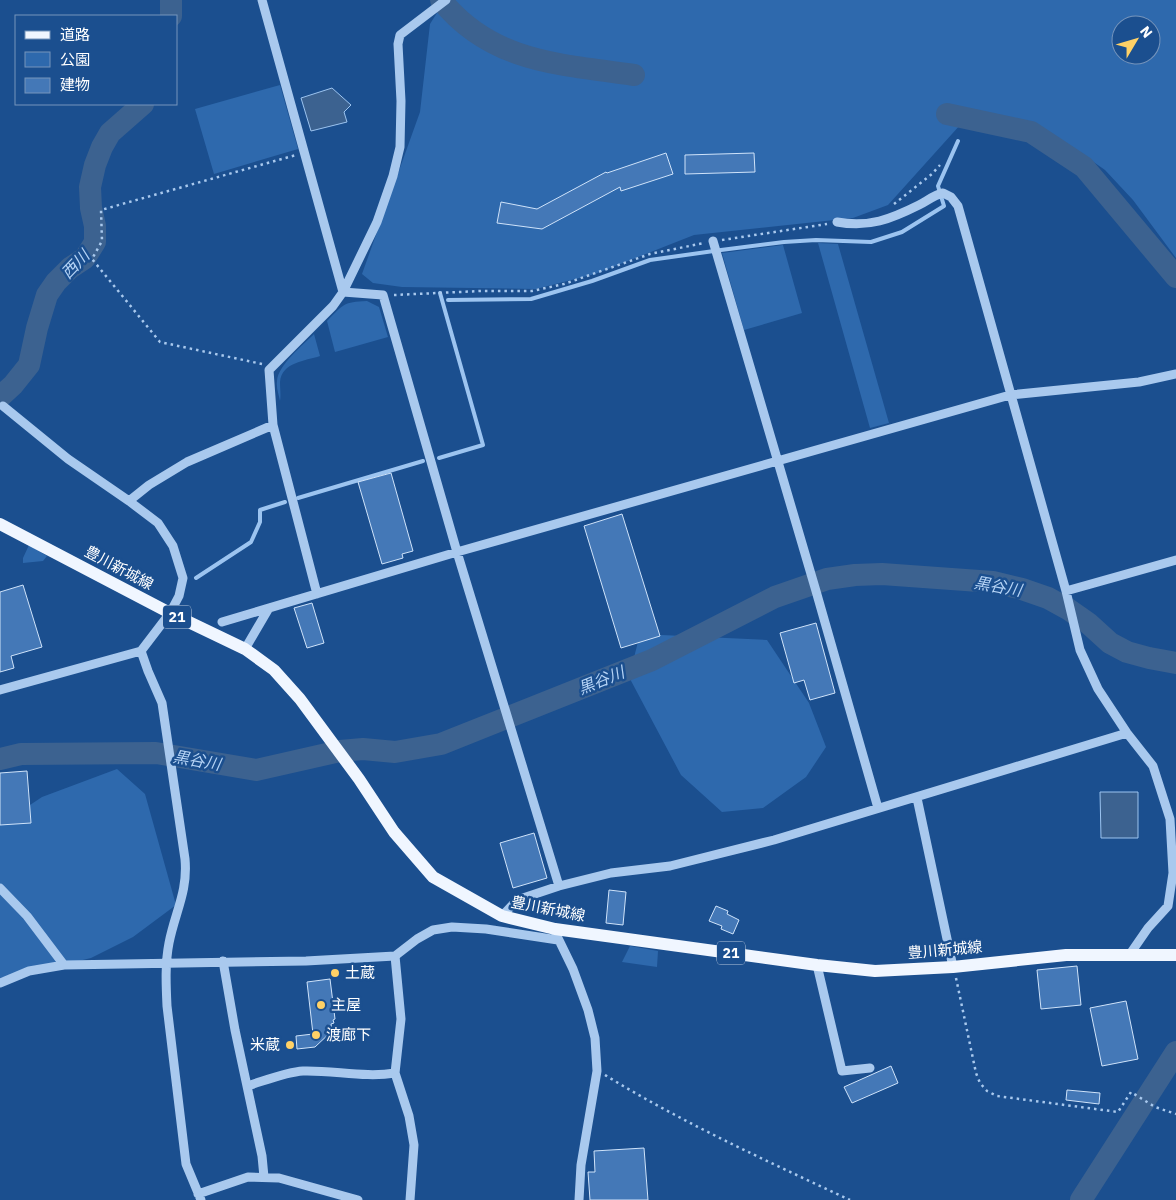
<svg xmlns="http://www.w3.org/2000/svg" width="1176" height="1200" viewBox="0 0 1176 1200" font-family="'IBM Plex Sans','Noto Sans JP',sans-serif">
<style>
.green{fill:#2e69ad;fill-rule:evenodd}
.water{fill:#3c6290;stroke:#9cc4f0}
.lines{fill:none;stroke-linecap:round;stroke-linejoin:round}
.stream{stroke:#9cc4f0;stroke-width:4}
.river{stroke:#3c6290;stroke-width:22}
.building{fill:#4478b7;stroke:#cfe3fa}
.path{stroke:#a9c9ee;stroke-width:2.5;stroke-dasharray:2.5 4;stroke-linecap:butt}
.minor{stroke:#a9c9ee;stroke-width:9}
.major{stroke:#f0f6ff;stroke-width:12}
.poi-dot{fill:#ffd166;stroke:#1b4f8f;stroke-width:2}
.labels{text-anchor:middle;stroke-width:5;stroke-linejoin:round;paint-order:stroke}
.shield{fill:#1b4f8f;stroke:#bbcadd;stroke-width:1}
.shield-label{font-size:14px;font-weight:bold;fill:#fff}
.street-label{font-size:15px;fill:#fff;stroke:#1b4f8f}
.poi-label{font-size:15px;fill:#fff;stroke:#1b4f8f;text-anchor:start}
.water-label{font-size:16px;font-style:italic;fill:#b5d3f5;stroke:#1b4f8f}
</style>
<rect width="100%" height="100%" fill="#1b4f8f"/>
<path class="green" d="M445 0H1176V258L1133 200 1105 170 1075 149 1028 124 970 114 888 205 853 218 694 235 595 274 536 289 402 287 373 283 362 274 420 112 430 24ZM1121 25H1151V55H1121Z
M280 85 298 149 214 174 195 109Z
M818 243 838 244 889 423 870 428Z
M783 245 802 313 744 330 722 253Z
M367 301 379 307 388 337 335 352 327 321C344 304 343 302 367 301Z
M314 334 320 356C305 361 282 362 280 382 280 388 281 396 280 401 279 395 276 388 277 381 278 365 303 345 314 334Z
M29 545 47 556 43 561 23 563V558Z
M640 634 767 640 809 703 826 747 806 777 763 808 722 812 681 775 629 677Z
M117 769 145 794 176 905 133 937 91 958 34 972 0 978V825L42 797Z
M630 946 658 951 657 967 622 962Z"/>
<path class="water" d="M332 88 351 105 344 112 347 122 311 131 301 98Z
M1100 792H1138V838H1101Z"/>
<g class="lines">
<path class="stream" d="M448 300 531 299 592 281 650 260 721 250 784 242 816 240 871 242 902 232 944 206 938 186 958 141
M439 458 483 445 440 293
M298 498 423 461
M196 578 251 542 260 522V510L285 502"/>
<path class="river" d="M171 0V16
M441 0C492 63 560 64 634 75
M947 114 1031 132 1084 167 1176 277
M0 397 13 385 29 365 37 328 47 295 56 282 70 268 85 258 95 242V226L91 208 90 187 95 165 102 147 110 133 143 104
M0 759 21 754 156 753 256 770 340 751 363 749 395 752 441 744 652 660 775 597 827 579 855 575 882 574 993 582 1022 589 1048 598 1068 609 1088 623 1110 643 1127 652 1149 658 1176 663
M1081 1200 1176 1052"/>
</g>
<path class="building" d="M666 153 673 174 621 191 620 187 542 229 497 223 501 202 537 209 606 172 607 173Z
M754 153 755 172 685 174V155Z
M391 473 413 551 402 554 403 558 382 564 358 482Z
M622 514 660 636 621 648 584 526Z
M23 585 42 647 11 656 14 668 0 672V592Z
M312 603 324 643 307 648 294 608Z
M816 623 835 693 810 700 804 680 794 683 780 633Z
M27 771 31 823 0 825V773Z
M534 833 547 878 513 888 500 843Z
M609 890 626 892 623 925 606 923Z
M716 906 728 911 727 914 739 920 733 934 721 929 722 926 709 921Z
M1077 966 1081 1005 1041 1009 1037 970Z
M330 979 335 1019 333 1020 334 1023 331 1024 332 1031 315 1047 297 1049 296 1036 313 1034 307 982Z
M1126 1001 1138 1059 1102 1066 1090 1008Z
M891 1066 898 1083 852 1103 844 1087Z
M1067 1090 1100 1093 1099 1104 1066 1100Z
M644 1148 648 1200H590L588 1172H595L594 1151Z"/>
<g class="lines">
<path class="path" d="M894 204 932 174 940 165
M722 240 827 224
M394 295 481 291H532L564 284 650 254 704 243
M262 364 160 342 92 259 102 241 101 210 296 155
M956 978 976 1073 980 1083 987 1091 997 1096 1118 1112 1131 1092 1155 1107 1176 1114
M605 1075C683 1123 767 1161 850 1200"/>
<path class="minor" d="M262 0 343 292
M837 222C869 228 891 219 919 205 927 201 934 195 943 193L951 197 958 206 1066 591 1080 650 1098 689 1127 733 1153 766 1170 819 1173 873 1168 906 1148 928 1130 954
M713 241 816 591 878 808
M343 292 383 295 457 552 559 886
M129 501 149 485 187 462 273 425
M1066 591 1176 560
M317 594 273 425 269 370 333 306 343 292 377 222 393 176 400 147 401 101 398 44 400 35 446 0
M222 622 457 552 1010 395 1139 382 1176 374
M245 649 269 608
M141 651 148 671 162 703 185 859C188 892 175 912 169 943 165 963 166 985 167 1006L186 1164 201 1200
M0 690 141 651 170 613 179 596 183 578 173 546 158 523 129 501 68 459 3 406
M917 798 953 967
M0 888 27 916 64 965
M502 916 517 900 559 886 611 873 670 866 774 840 1127 733
M556 934 573 969 588 1010 595 1038 597 1071 581 1165 579 1200
M395 956 401 1019 395 1073 409 1116 414 1145 410 1200
M223 961 235 1030 262 1156 264 1177
M817 965 842 1071 870 1068
M0 983 29 971 64 965 306 961 395 956 417 939 433 930 452 927 486 929 558 940
M247 1086C264 1081 286 1072 303 1071 333 1070 365 1078 395 1073
M198 1194 248 1177 279 1178 358 1200"/>
<path class="major" d="M0 524 170 613 245 649 274 670 300 699 359 779 394 832 433 877 502 916 555 929 817 965 875 971 953 967 1066 955H1176"/>
</g>
<g class="poi-dot">
<circle cx="335" cy="973" r="5"/>
<circle cx="321" cy="1005" r="5"/>
<circle cx="316" cy="1035" r="5"/>
<circle cx="290" cy="1045" r="5"/>
</g>
<g class="labels">
<g class="shield">
<rect x="163" y="605.5" width="28" height="23" rx="4"/>
<rect x="717" y="941.5" width="28" height="23" rx="4"/>
</g>
<g class="shield-label">
<text x="177" y="622">21</text>
<text x="731" y="958">21</text>
</g>
<g class="street-label">
<text transform="translate(119 568) rotate(28)" y="5">豊川新城線</text>
<text transform="translate(548 909) rotate(11)" y="5">豊川新城線</text>
<text transform="translate(945 950) rotate(-5)" y="5">豊川新城線</text>
</g>
<g class="poi-label">
<text x="345" y="978">土蔵</text>
<text x="331" y="1010">主屋</text>
<text x="326" y="1040">渡廊下</text>
<text x="280" y="1050" text-anchor="end">米蔵</text>
</g>
<g class="water-label">
<text transform="translate(75 264) rotate(-46)" y="6">西川</text>
<text transform="translate(998 586) rotate(10)" y="6">黒谷川</text>
<text transform="translate(601 680) rotate(-22)" y="6">黒谷川</text>
<text transform="translate(197 760) rotate(10)" y="6">黒谷川</text>
</g>
</g>
<rect x="15" y="15" width="162" height="90" fill="#1b4f8f" stroke="#7695bc"/>
<rect x="25" y="31" width="25" height="8" fill="#f0f6ff" stroke="#7695bc"/>
<text x="60" y="40" font-size="15" fill="#ffffff">道路</text>
<rect x="25" y="52" width="25" height="15" fill="#2e69ad" stroke="#7695bc"/>
<text x="60" y="65" font-size="15" fill="#ffffff">公園</text>
<rect x="25" y="78" width="25" height="15" fill="#4478b7" stroke="#7695bc"/>
<text x="60" y="90" font-size="15" fill="#ffffff">建物</text>
<g transform="translate(1136 40) rotate(52)"><circle r="24" fill="#1b4f8f" stroke="#7695bc"/>
<path d="M0-4L9 19L0 12L-9 19Z" fill="#ffd166"/>
<text y="-8" font-size="14" font-weight="bold" text-anchor="middle" fill="#ffffff">N</text>
</g>
</svg>
